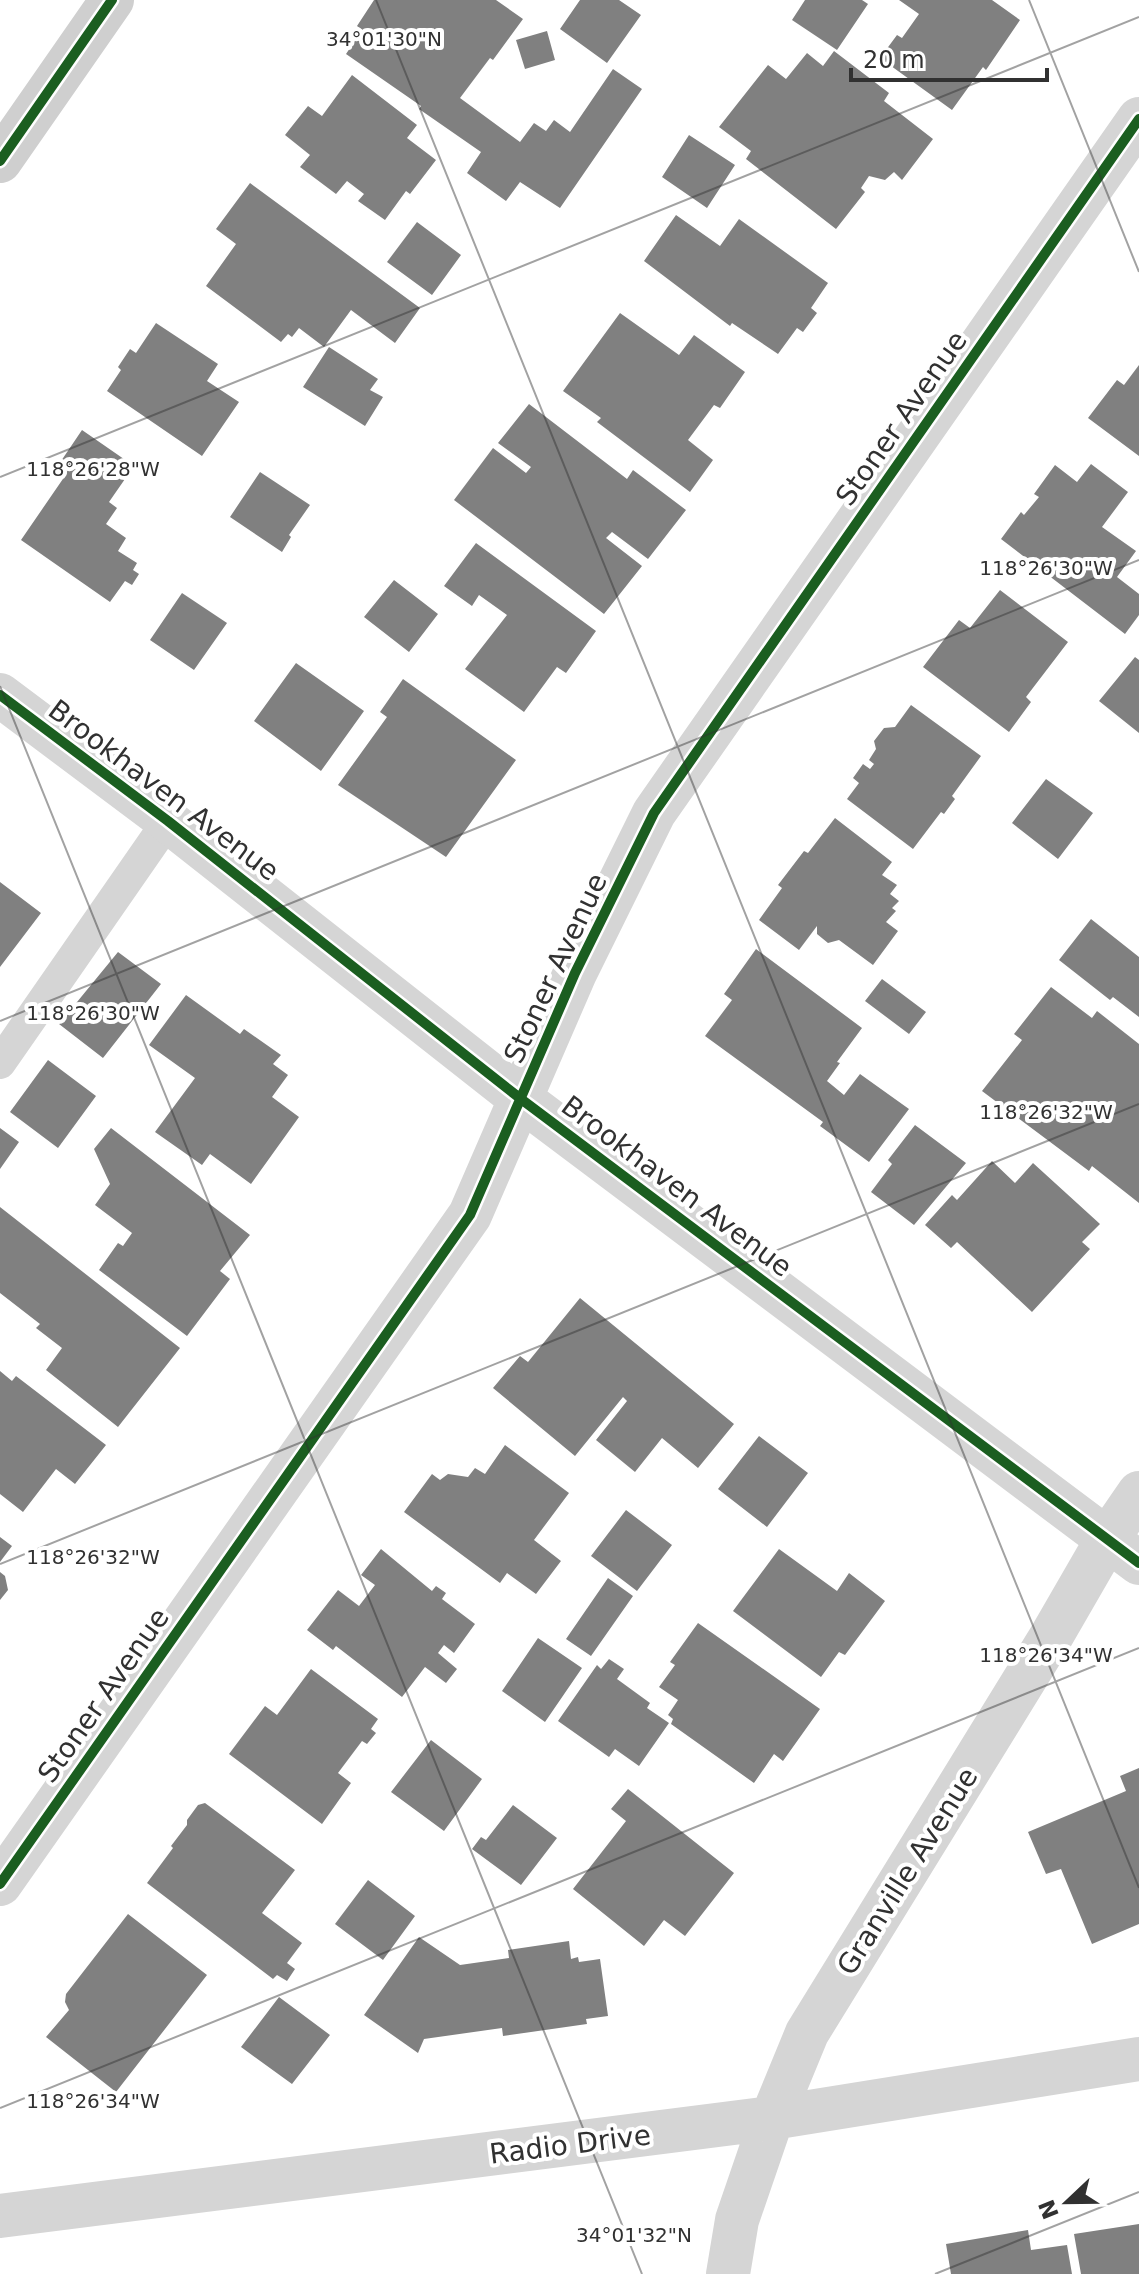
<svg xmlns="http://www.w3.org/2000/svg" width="1139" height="2274" viewBox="0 0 1139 2274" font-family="'DejaVu Sans',sans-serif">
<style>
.building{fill:#808080}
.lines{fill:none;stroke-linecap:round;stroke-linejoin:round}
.lane{stroke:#d5d5d5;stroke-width:32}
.street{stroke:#d5d5d5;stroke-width:44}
.secondary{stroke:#cfcfcf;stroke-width:44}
.cycleway-casing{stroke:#fff;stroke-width:15}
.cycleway{stroke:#1b5e20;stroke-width:10}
.ticks{fill:none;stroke:#313131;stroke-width:2;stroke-opacity:0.45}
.labels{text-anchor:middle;stroke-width:8;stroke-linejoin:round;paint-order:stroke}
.street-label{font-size:28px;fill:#313131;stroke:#fff}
.ticks-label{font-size:20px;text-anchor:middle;fill:#313131;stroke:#fff;stroke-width:8;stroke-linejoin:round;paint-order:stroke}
</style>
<rect width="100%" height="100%" fill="#fff"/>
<path class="building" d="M374 0H496L523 19 493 60 490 58 460 98 520 142 534 123 546 131 554 120 570 132 613 69 642 89 560 208 520 182 506 201 467 173 481 152 419 109 421 106 346 54 362 30 357 26Z
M580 0H619L641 15 607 63 560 29Z
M805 0H862L868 4 837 50 792 20Z
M899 0H992L1020 20 986 70 983 67 952 110 880 58 897 35 902 38 919 14Z
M547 31 555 60 525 69 516 40Z
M834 51 889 93 884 101 933 139 902 180 894 172 885 180 869 176 861 188 865 192 836 229 746 159 751 151 719 127 768 65 786 79 807 53 823 66Z
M352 75 417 125 407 138 436 160 410 194 406 191 385 220 358 201 364 194 347 181 336 194 300 167 310 155 285 135 308 106 322 116Z
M689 135 735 165 707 208 662 177Z
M250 183 420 308 395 343 351 310 324 347 299 328 292 337 288 334 281 342 206 286 236 244 216 229Z
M676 215 720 246 739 219 828 283 811 308 817 313 803 332 797 328 778 354 732 323 730 326 644 261Z
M417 222 461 255 432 295 387 262Z
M620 313 679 355 694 335 745 372 720 408 714 405 688 440 713 460 690 492 597 422 601 418 563 391Z
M156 323 218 364 207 381 239 402 202 456 107 391 121 370 118 367 130 349 136 353Z
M329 347 378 379 370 390 383 397 365 426 303 387Z
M1139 365V456L1088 418 1117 380 1124 385Z
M529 404 627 479 633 470 686 510 648 559 612 532 606 538 642 566 604 614 454 500 493 448 526 473 531 467 498 443Z
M82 430 134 466 109 502 117 508 106 524 126 538 118 551 137 563 133 570 139 574 132 585 125 581 110 602 21 540 67 473 57 467Z
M1091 464 1128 492 1102 527 1136 551 1117 577 1139 594V615L1125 634 1001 539 1021 512 1024 515 1039 497 1034 494 1055 465 1077 482Z
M260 472 310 505 289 535 291 537 282 552 230 517Z
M476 543 596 631 566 673 557 667 524 712 465 669 507 615 479 595 472 606 444 586Z
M394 580 438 614 409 652 364 617Z
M1000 590 1068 642 1026 697 1031 702 1009 732 923 667 959 620 970 628Z
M182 593 227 623 194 670 150 640Z
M1135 657 1139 660V733L1099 701Z
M296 663 364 711 321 771 254 721Z
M403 679 516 760 446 857 338 785 387 717 380 712Z
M911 705 981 756 952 796 955 799 944 814 941 812 913 849 847 799 859 783 853 778 863 764 870 769 874 764 869 760 876 749 874 741 884 728 895 727Z
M1046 779 1093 813 1058 859 1012 823Z
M835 818 892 862 882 875 897 885 890 894 899 901 892 908 896 911 886 922 898 931 873 965 839 940 828 943 817 934V926L799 950 759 920 782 888 778 885 804 851 808 853Z
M0 882 41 913 0 967Z
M1091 919 1139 957V1017L1113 997 1110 1000 1059 960Z
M756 949 862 1028 837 1062 840 1063 827 1081 844 1095 860 1074 909 1109 869 1162 820 1126 823 1122 705 1036 732 1000 724 994Z
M118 952 161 984 103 1058 59 1024Z
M882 979 926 1012 909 1034 865 1001Z
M1051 987 1092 1018 1097 1011 1139 1044V1203L1092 1166 1089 1171 982 1091 1022 1040 1014 1034Z
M186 995 240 1034 244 1029 281 1055 273 1064 288 1075 272 1097 299 1117 251 1184 210 1154 202 1165 155 1132 195 1078 149 1045Z
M48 1060 96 1096 58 1148 10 1112Z
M915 1125 966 1163 914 1225 871 1192 892 1164 888 1160Z
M0 1128 19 1142 0 1169Z
M111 1128 250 1235 220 1271 230 1279 187 1336 99 1270 118 1243 123 1246 132 1233 95 1205 110 1184 94 1149Z
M992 1161 1015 1183 1033 1163 1100 1224 1082 1242 1090 1249 1032 1312 957 1242 951 1248 925 1225 952 1195 957 1200Z
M0 1207 180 1348 118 1427 46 1370 62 1348 36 1328 40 1324 0 1293Z
M580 1298 734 1424 698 1468 662 1438 635 1472 596 1440 627 1401 623 1397 575 1456 493 1388 520 1356 528 1362Z
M0 1371 12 1381 16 1376 106 1445 75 1484 56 1469 23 1512 0 1494Z
M759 1436 808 1473 767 1527 718 1489Z
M505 1445 569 1493 534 1540 561 1561 536 1594 507 1573 500 1583 404 1512 432 1474 440 1480 448 1474 468 1477 475 1468 485 1474Z
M626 1510 672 1545 637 1591 591 1556Z
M0 1537 12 1546 0 1562Z
M381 1549 432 1591 436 1586 446 1593 442 1599 475 1624 454 1653 444 1645 438 1653 457 1669 446 1683 425 1667 402 1697 336 1646 333 1650 307 1630 338 1590 359 1606 375 1585 361 1575Z
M779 1549 837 1591 849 1573 885 1601 845 1655 839 1652 821 1677 733 1611Z
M0 1572 5 1576 8 1590 0 1600Z
M608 1578 633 1596 591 1656 566 1639Z
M698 1623 820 1709 783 1761 774 1754 754 1783 671 1724 673 1719 668 1715 678 1700 659 1687 675 1665 670 1662Z
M538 1638 582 1668 545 1722 502 1691Z
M609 1659 624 1669 617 1679 650 1703 647 1708 669 1723 639 1766 615 1749 609 1757 558 1721 597 1665 601 1669Z
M311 1669 378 1719 371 1729 376 1733 367 1744 362 1741 338 1773 351 1783 322 1824 229 1754 265 1706 277 1715Z
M431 1740 482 1779 444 1831 391 1792Z
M1139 1768V1924L1092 1944 1061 1869 1046 1874 1028 1832 1126 1791 1120 1776Z
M628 1789 734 1873 685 1936 664 1920 644 1946 573 1889 626 1821 611 1809Z
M205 1803 295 1870 262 1913 302 1943 287 1963 295 1969 287 1981 277 1975 273 1979 147 1883 173 1848 171 1846 187 1825V1820L198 1805Z
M513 1805 557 1838 521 1885 472 1849 481 1837 486 1840Z
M368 1880 415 1916 383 1960 335 1924Z
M128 1914 207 1975 116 2092 46 2037 69 2010 65 2002 66 1994Z
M419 1937 460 1965 509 1958 508 1950 569 1941 571 1959 578 1957 579 1962 600 1959 608 2016 586 2019 587 2024 503 2036 502 2028 424 2039 418 2053 364 2015Z
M279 1997 330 2035 292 2084 241 2047Z
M1139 2224V2274H1081L1074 2234Z
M1028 2230 1031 2250 1067 2245 1072 2274H951L946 2244Z"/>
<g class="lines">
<path class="lane" d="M0 1063 168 821"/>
<path class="street" d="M0 695 168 821 521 1099 1139 1563
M0 1884 470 1215 575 973 654 813 1139 119
M0 2216 772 2118 1139 2059
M728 2274 737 2220 772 2118 807 2033 1052 1635 1108 1538 1139 1493"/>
<path class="secondary" d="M0 161 112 0"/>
<defs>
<path id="cycleway" d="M0 161 112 0
M0 695 168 821 521 1099 1139 1563
M0 1884 470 1215 575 973 654 813 1139 119"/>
</defs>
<use href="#cycleway" class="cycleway-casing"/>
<use href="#cycleway" class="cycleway"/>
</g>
<path class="ticks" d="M376 0 1139 1888M1029 0 1139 272M0 477 1139 17M0 686 642 2274M0 1021 1139 560M0 1564 1139 1104M0 2108 1139 1648M935 2274 1139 2192"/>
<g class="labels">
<g class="street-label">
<text transform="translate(901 418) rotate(-55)" y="10">Stoner Avenue</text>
<text transform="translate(164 790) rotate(37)" y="10">Brookhaven Avenue</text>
<text transform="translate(555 968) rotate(-65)" y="10">Stoner Avenue</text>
<text transform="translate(677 1186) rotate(37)" y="10">Brookhaven Avenue</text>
<text transform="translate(103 1695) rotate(-55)" y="10">Stoner Avenue</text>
<text transform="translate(907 1871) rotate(-58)" y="10">Granville Avenue</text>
<text transform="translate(570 2144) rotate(-7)" y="10">Radio Drive</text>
</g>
</g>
<g class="ticks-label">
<text x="384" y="46">34°01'30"N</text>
<text x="93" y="476">118°26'28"W</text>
<text x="1046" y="575">118°26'30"W</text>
<text x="93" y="1020">118°26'30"W</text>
<text x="1046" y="1119">118°26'32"W</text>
<text x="93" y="1564">118°26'32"W</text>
<text x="1046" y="1662">118°26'34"W</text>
<text x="93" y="2108">118°26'34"W</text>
<text x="634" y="2242">34°01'32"N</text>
</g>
<g transform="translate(1067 2202) rotate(248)" stroke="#ffffff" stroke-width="6" paint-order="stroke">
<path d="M0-6L14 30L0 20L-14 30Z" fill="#313131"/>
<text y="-12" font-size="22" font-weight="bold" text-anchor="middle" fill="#313131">N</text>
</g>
<path d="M851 68v12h196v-12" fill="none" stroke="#313131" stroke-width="4"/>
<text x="863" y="68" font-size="24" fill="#313131" stroke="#ffffff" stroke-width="6" paint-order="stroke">20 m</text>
</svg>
